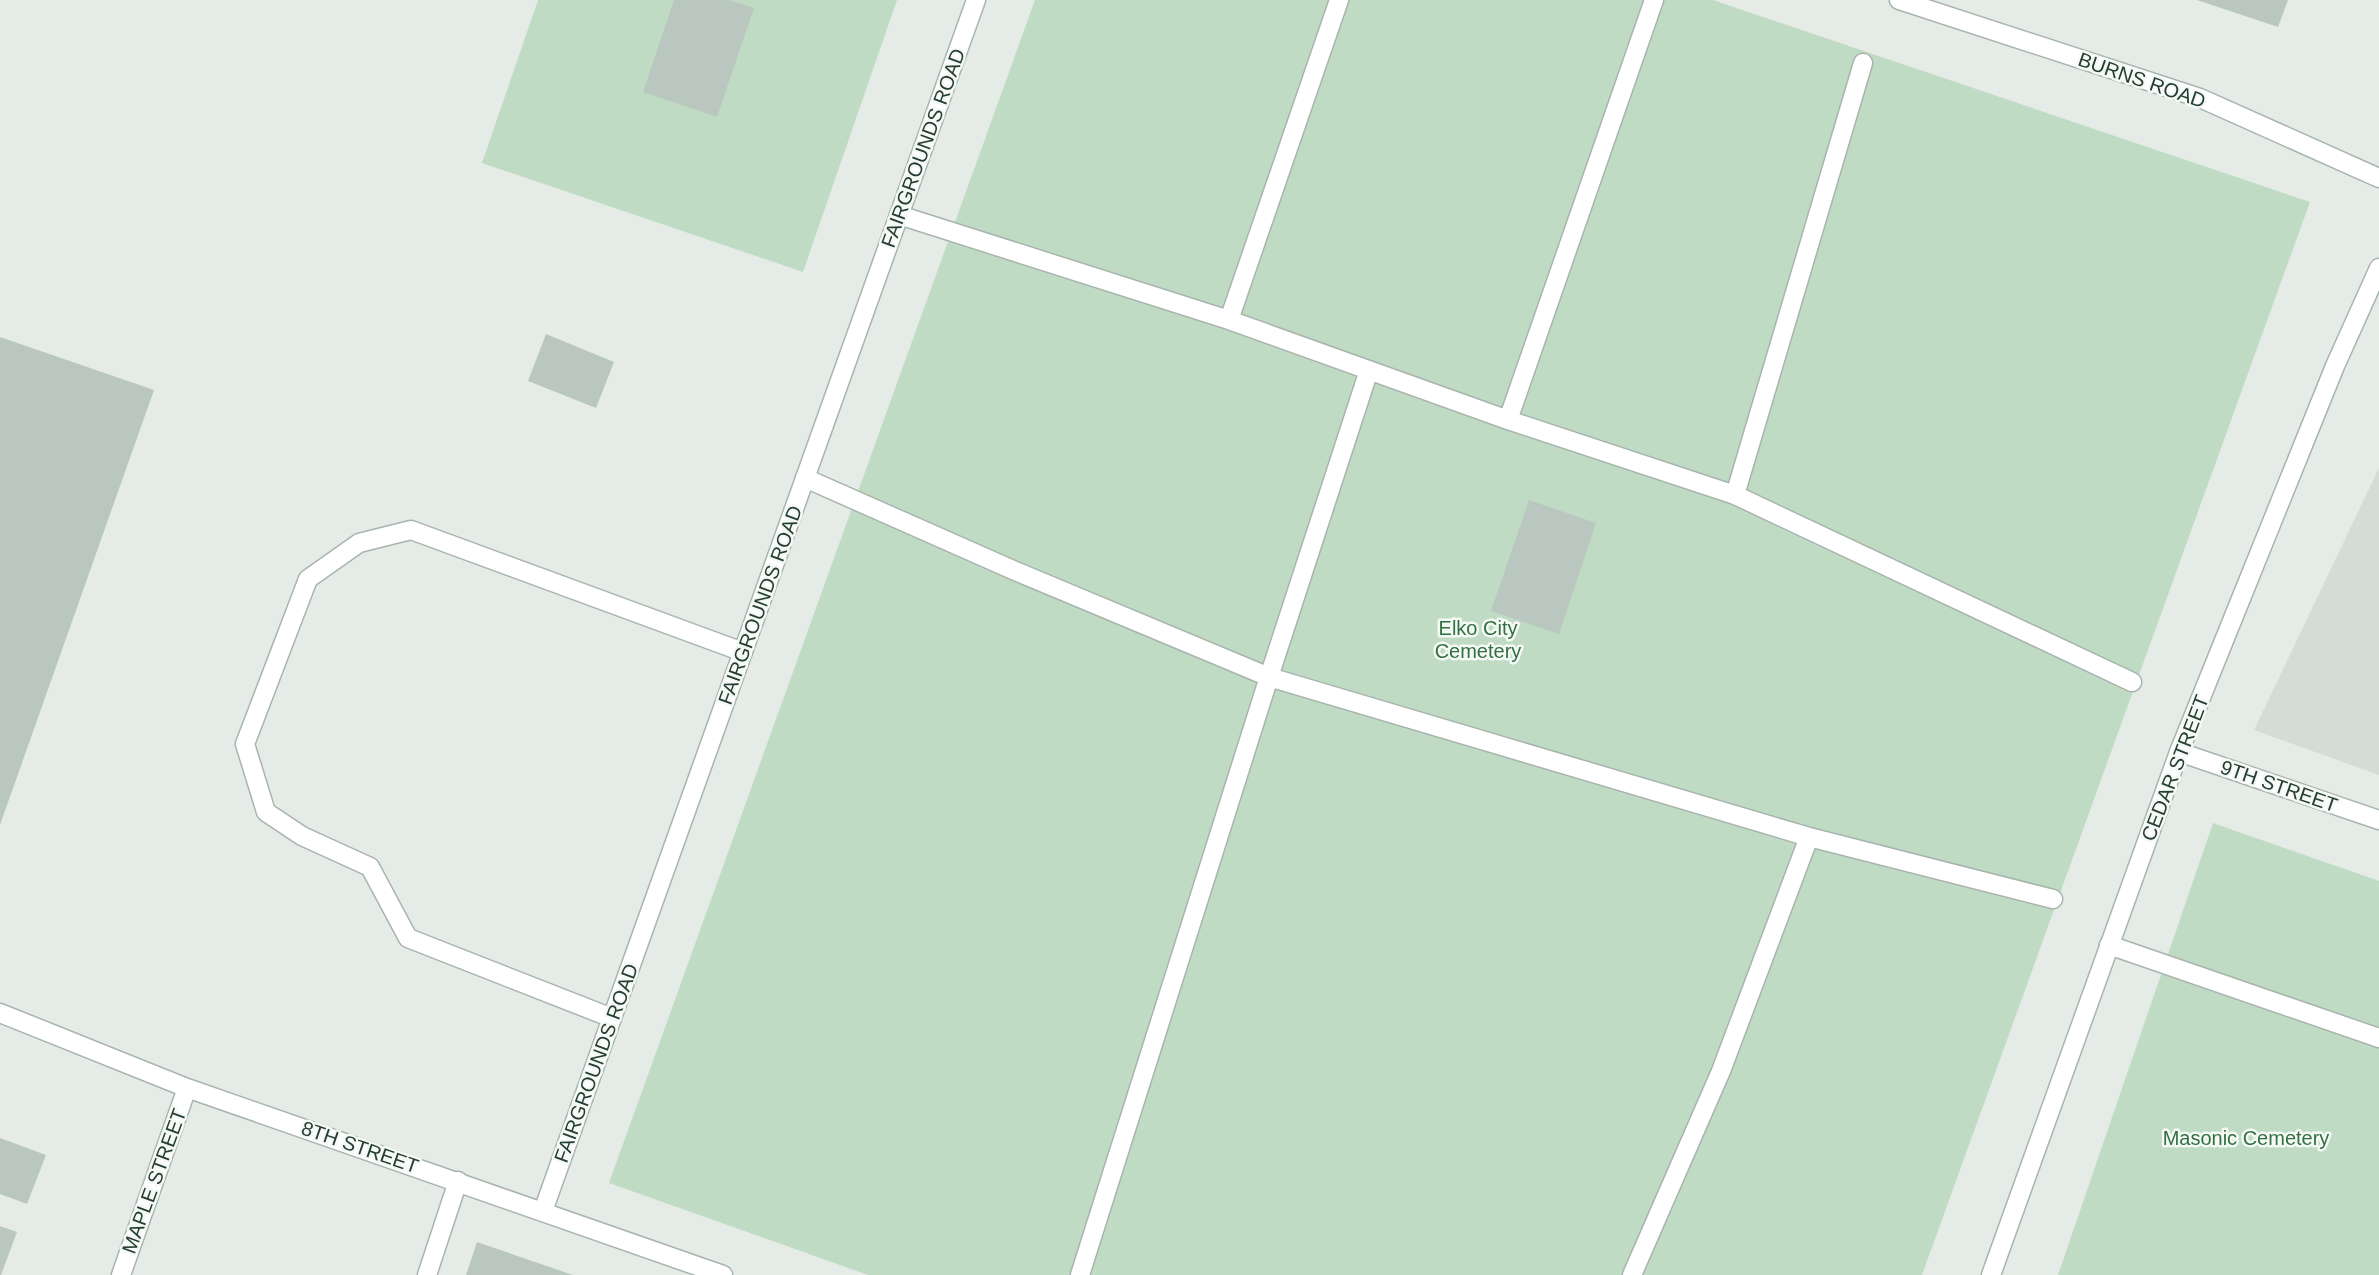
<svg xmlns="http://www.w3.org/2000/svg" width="2379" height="1275" viewBox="0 0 2379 1275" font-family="Helvetica,sans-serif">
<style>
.built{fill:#d3dcd6}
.green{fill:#c0dbc3}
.building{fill:#bac7c0}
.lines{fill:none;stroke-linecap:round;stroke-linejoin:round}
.service-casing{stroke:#a8b4ae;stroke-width:21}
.minor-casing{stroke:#a8b4ae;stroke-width:21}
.tertiary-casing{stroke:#a8b4ae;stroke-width:21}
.service{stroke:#fff;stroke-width:18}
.minor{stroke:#fff;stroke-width:18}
.tertiary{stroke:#fff;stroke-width:18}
.labels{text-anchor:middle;stroke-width:5;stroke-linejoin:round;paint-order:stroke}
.street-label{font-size:20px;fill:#253d33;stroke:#f5f9f6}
.park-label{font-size:20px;fill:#337041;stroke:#f5f9f6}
</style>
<rect width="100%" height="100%" fill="#e5ece8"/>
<path class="built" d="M2379 468V775L2254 730Z"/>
<path class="green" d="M538 0H897L803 272 482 163Z
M1035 0H1713L2310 202 1922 1275H868L609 1183Z
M2213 823 2379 881V1275H2058Z"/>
<path class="building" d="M674 0H729L754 8 717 117 643 92Z
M2197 0H2288L2278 27Z
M546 334 614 362 596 408 528 381Z
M0 337 154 390 0 825Z
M1529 500 1596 523 1559 634 1491 611Z
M0 1138 46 1155 27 1204 0 1194Z
M0 1226 17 1232 1 1275H0Z
M477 1242 573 1275H466Z"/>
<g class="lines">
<defs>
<path id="service" d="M899 215 1229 320 1508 420 1735 495 2132 682
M1229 320 1339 0
M1508 420 1654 0
M805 478 1013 570 1269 677 1809 837 2053 899
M1735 495 1863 63
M2109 945 2379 1038
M612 1018 408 938 370 867 302 836 266 812 245 744 308 579 359 543 411 530 743 652
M427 1275 458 1181
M1080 1275 1269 677 1369 370
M1632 1275 1721 1071 1809 837"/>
<path id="minor" d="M1899 0 2200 98 2379 178
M0 1013 187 1088 723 1275
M543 1211 976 0
M121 1275 187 1088"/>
<path id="tertiary" d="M2179 752 2379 820
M1991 1275 2179 752 2335 366 2379 268"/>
</defs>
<use href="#service" class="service-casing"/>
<use href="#minor" class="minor-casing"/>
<use href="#tertiary" class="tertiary-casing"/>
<use href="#service" class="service"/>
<use href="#minor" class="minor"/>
<use href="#tertiary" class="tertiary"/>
</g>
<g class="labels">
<g class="street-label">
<text transform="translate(2142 80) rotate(19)" y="7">BURNS ROAD</text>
<text transform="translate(923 148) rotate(-70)" y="7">FAIRGROUNDS ROAD</text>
<text transform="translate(760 605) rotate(-70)" y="7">FAIRGROUNDS ROAD</text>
<text transform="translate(2175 768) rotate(-69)" y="7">CEDAR STREET</text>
<text transform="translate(2279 786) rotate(19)" y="7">9TH STREET</text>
<text transform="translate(596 1063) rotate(-70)" y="7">FAIRGROUNDS ROAD</text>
<text transform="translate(360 1147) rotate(19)" y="7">8TH STREET</text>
<text transform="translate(154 1181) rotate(-70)" y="7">MAPLE STREET</text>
</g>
<g class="park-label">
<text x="1478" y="635">Elko City<tspan x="1478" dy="23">Cemetery</tspan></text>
<text x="2246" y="1145">Masonic Cemetery</text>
</g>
</g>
</svg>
